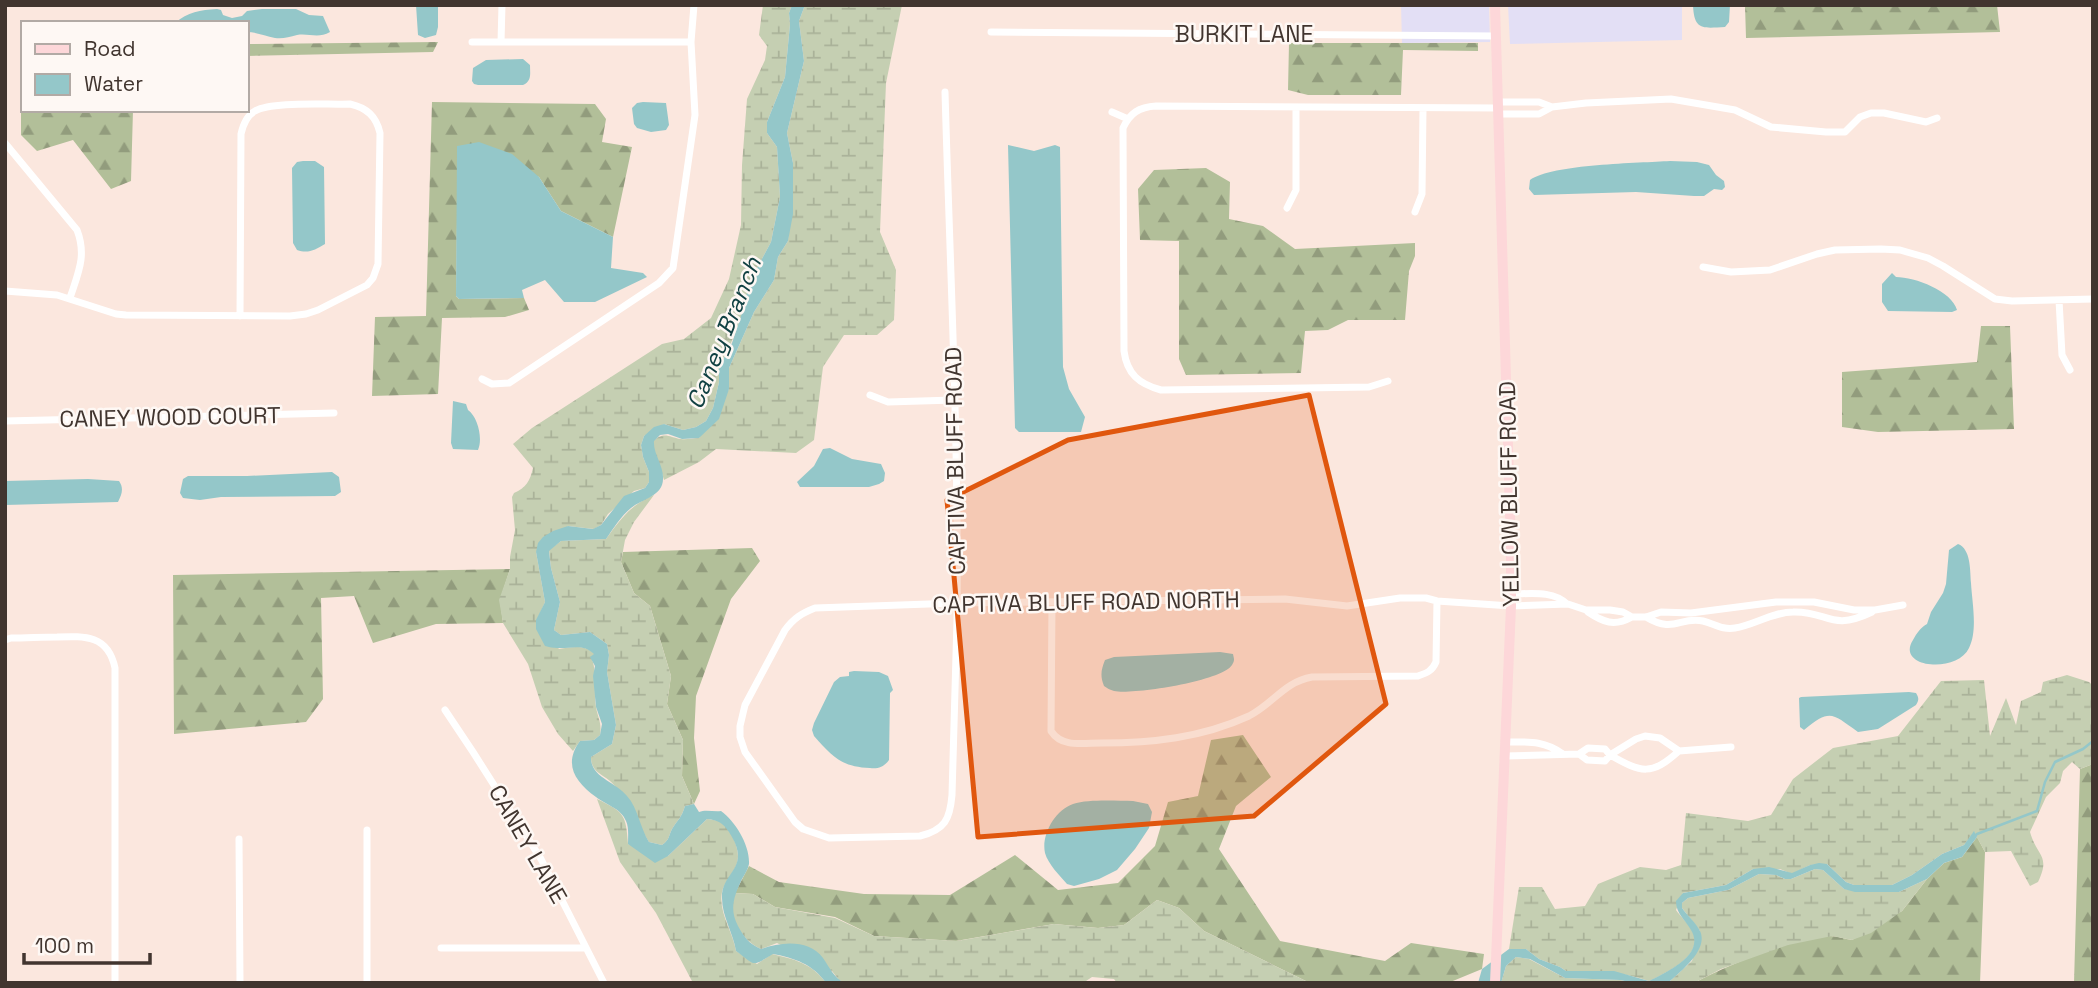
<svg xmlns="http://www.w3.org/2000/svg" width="2098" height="988" viewBox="0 0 2098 988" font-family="'Space Grotesk',sans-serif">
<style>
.commercial{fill:#e3dff5}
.forest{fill:url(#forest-firs)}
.wetland{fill:url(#wetland-marsh)}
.water{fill:#94c7c9}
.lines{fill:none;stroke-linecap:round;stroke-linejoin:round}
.stream{stroke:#94c7c9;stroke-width:2.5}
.street{stroke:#fff;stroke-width:7}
.secondary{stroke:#fdd7d9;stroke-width:10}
.marked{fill:#e0570e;fill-opacity:0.2;stroke:#e0570e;stroke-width:5;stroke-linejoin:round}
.labels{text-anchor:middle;stroke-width:5;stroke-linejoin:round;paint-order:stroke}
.street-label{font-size:23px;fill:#41352f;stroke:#fef8f4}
.water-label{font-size:24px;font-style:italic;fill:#114143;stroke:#fef8f4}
</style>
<defs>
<pattern id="forest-firs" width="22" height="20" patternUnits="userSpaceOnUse" patternTransform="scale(1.75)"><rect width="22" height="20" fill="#b2bf99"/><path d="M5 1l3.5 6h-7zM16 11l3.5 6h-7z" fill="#929c7d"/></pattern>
<pattern id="wetland-marsh" width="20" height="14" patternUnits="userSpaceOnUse" patternTransform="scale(1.75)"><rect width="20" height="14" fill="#c5cfb2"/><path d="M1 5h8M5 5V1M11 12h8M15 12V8" fill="none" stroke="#aab299"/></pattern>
</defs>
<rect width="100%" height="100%" fill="#fbe7de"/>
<path class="commercial" d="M1401 5H1489L1490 42 1402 43Z
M1508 5H1682V40L1510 44Z"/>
<path class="forest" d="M1745 5 1880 7 1881 5H1997L2000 32 1746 38Z
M438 42 433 52 247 56V44Z
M1289 43H1478V51L1403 50 1401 95H1308L1288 90Z
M432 102 595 104 606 119 602 142 632 147 613 237 561 211 539 177 458 146 456 296 459 299 524 298 529 310 505 317 442 318 438 394 372 396 375 317 426 316Z
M24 110H133L131 181 111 189 73 140 37 151 21 135V112Z
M1206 168 1230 182 1229 219 1263 226 1295 249 1415 243V256L1409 271 1405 320H1348L1328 330 1305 331 1301 373 1186 375 1179 359V241L1140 240 1138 189 1154 170Z
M1981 326H2010L2014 429 1878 432 1842 427V372L1977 362Z
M752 548 760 561 731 599 696 696 694 738 700 791 694 804 682 776 683 740 667 704 671 676 650 606 634 593 621 562 623 552Z
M510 569 500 600 503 623 436 624 373 643 354 596 321 598 323 699 306 722 174 734 173 575Z
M1243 735 1271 777 1236 806 1219 849 1280 941 1385 961 1411 943 1484 954 1482 969 1448 983H1310L1204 931 1179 908 1157 900 1124 925 1098 928 1054 924 956 941 874 936 835 917 775 907 753 894 735 893 749 866 779 882 864 894 950 895 1015 855 1058 890 1118 883 1155 846 1168 802 1198 796 1211 740Z
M2093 764V983H2074L2080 769Z
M1977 837 1985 852 1980 983H1694C1729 964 1791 939 1830 936 1837 936 1845 939 1852 940L1902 911 1927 879 1944 863 1962 857Z"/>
<path class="wetland" d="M763 5H792L789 13 790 24 785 77 767 122V133L777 147 780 197 771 242 749 283 745 307 731 343 719 367V382L713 408 706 421 696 427 683 430 664 424 644 436 641 445 643 457 649 472V482L645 488 634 491 608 514 601 525 594 529 568 526 536 552 545 602 537 620 559 649C571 647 585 644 595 654L591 657C598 672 593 691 596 707 598 719 602 722 600 735L594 740 580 741 573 751 558 734 542 707 528 664 503 623 499 600 510 569V557L515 530 512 497 514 493C526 488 530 481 533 468L513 444 532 428 662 344 684 339 711 318 729 279 741 225 742 165 747 99 765 60 767 46 759 35Z
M805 5H902L886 83 880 232 896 270 894 320 877 335H844L823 367 814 440 796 453 716 449 699 462 664 480C661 467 653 454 653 441 664 431 669 437 681 439 686 440 693 438 699 438L729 389V368L754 312 774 280 778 257 788 241 793 163 787 133 804 61 799 21Z
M654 495 634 522 625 540 621 562 634 593 650 606 671 676 667 704 683 740 682 776 694 804 685 806C681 819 678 819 672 829 668 837 670 839 662 845L649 842C640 827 621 790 610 781 600 773 591 771 591 757L612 744 616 725 607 672 609 655 607 644 590 632 561 635 554 630 560 602 551 568 549 550 561 541 606 539C620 520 631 504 654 495Z
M2067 675 2089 682 2093 686V764L2080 769 2072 762 2063 771 2060 783 2046 797 2030 832C2037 857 2051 855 2038 882L2030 886 2011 851 1985 852 1974 832 1964 845 1942 854 1912 875 1892 885H1854L1846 882 1827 864 1810 865 1792 874 1780 869H1753L1726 885 1683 893 1676 910C1681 917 1689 924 1693 932 1704 956 1665 973 1649 981 1621 971 1595 971 1566 971L1560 967 1539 959 1526 949H1509L1519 887H1542L1555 909 1585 906 1598 884 1640 867 1666 870 1681 865 1686 813 1748 821 1771 815 1793 779 1833 748 1898 736 1941 681 1984 680 1990 736 2006 698 2016 725 2021 701 2041 692 2043 682Z
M597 799C624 812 626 814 628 844L668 856 707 819C713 820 718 820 723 823 732 831 741 851 737 863 734 873 724 882 722 892 718 912 733 932 736 951L757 964 772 954C794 959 813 964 826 983H693L656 913 620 862Z
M1815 869 1823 870 1844 889 1899 892 1927 879 1902 911 1871 933 1852 940 1832 936 1788 945 1721 969 1694 983H1668L1692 961 1700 931 1682 908V903L1688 898 1728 890 1759 874 1776 875 1785 879H1791Z
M735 893 753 894 775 907 835 918 874 936 957 941 1054 924 1098 928 1124 925 1157 900 1179 908 1204 931 1310 983H1117L1114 979 1092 977 1083 983H845L839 980 832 971 777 943 761 949C747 943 733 926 732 909 732 904 734 898 735 893Z
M1516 957 1529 959 1565 978 1620 980 1634 983H1501L1506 966Z"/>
<path class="water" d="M416 5H438V27L436 35 425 38 418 35Z
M792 5H805L799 21 804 61 787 133 793 163V214L788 241 778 257 774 280 754 312 729 368V389L719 419 699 438 682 439 668 434 660 435 654 441C653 454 664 466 663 479 663 496 642 499 631 508 621 516 613 529 606 539L561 541 549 551 551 568 560 602 554 630 561 635 590 632 607 644 609 655 607 672 616 725 612 744 591 757C590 777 616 782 627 796 638 808 640 828 649 842L662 845C670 839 668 837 672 829 678 819 681 819 685 806L694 804 699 812C706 809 713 812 721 811 735 821 750 845 749 864 748 869 745 874 742 879 734 896 729 909 738 926 744 937 749 944 761 949 781 942 809 939 823 958 830 968 834 978 845 983H826C813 964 794 958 773 954 750 968 756 965 736 951 733 932 722 917 722 898 721 871 753 869 729 832 723 823 718 820 707 819L668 856 655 863 628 844C628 837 629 827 626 821 621 808 606 805 596 797 575 782 563 764 580 741L594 740 600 735 602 724 596 707 593 676 595 666 590 657 594 654C583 643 571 649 557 648 553 648 549 647 545 646L536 629V620L545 602 536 552 538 543 543 537 553 531 568 526 593 529 601 525 624 496 645 488 649 482V472L643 457 641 445 644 436 654 427 664 424 683 430 696 427 706 421 713 408 719 382V367L732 343 744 307 749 283 771 242 780 197 777 147 767 133V122L785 77 790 24 789 13Z
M1693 5H1730L1729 22 1725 27C1703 28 1694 31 1693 5Z
M217 9 221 10 223 15 232 18 242 16 247 11 262 9H296L309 15 323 16 330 32C318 39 309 33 297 35 289 37 283 39 275 38 265 36 256 32 247 32V23H175C188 12 200 10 217 9Z
M523 59 530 65C530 74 532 81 523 85H478L474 84 472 81 473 68 486 60Z
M643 102 666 103 669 125 666 130 651 132 637 128 634 124 632 108 637 103Z
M479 142 512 154 539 177 561 211 613 237 611 268 643 273 647 277 595 302H564L545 280 522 290 524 298 459 299 456 296 457 146Z
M1008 145 1034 151 1055 145 1060 147 1063 367 1069 389 1085 417 1081 432H1019L1015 428Z
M303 161H315L324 167 325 244C315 250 308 254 297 250L293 243 292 168 297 162Z
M1670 161 1697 162 1709 165 1716 175 1724 181 1725 187 1722 190 1714 189 1704 196H1694L1636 192 1534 195 1529 189 1530 180C1552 164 1640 163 1670 161Z
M1892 273 1896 277C1915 277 1952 291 1957 310L1952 312 1888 311 1882 302V284Z
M453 401 466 404 468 410C478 417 483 439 478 450L453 449 451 443Z
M830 448 852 459 881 464 885 473 884 481 879 484 869 487H800L797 482 814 466 823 449Z
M332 472 339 477 341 492 335 496 221 497 200 500 183 498 180 493 183 479 188 476H247Z
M88 479 119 481C124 488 122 494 118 502L5 505V481Z
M1958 544C1971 549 1970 570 1971 583 1972 602 1978 630 1969 648 1957 674 1895 668 1913 640 1917 633 1920 628 1927 624L1931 612 1943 593 1946 584 1949 550Z
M1220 652 1233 654C1234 659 1235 660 1232 665 1222 681 1133 695 1114 691 1110 690 1107 688 1104 686 1100 676 1101 670 1105 660L1114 657Z
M854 671 879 672 888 676 893 690 890 693 889 760C884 767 878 769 870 768 841 767 832 756 814 736L812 730 814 723 834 682 840 677 849 676V672Z
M1909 692 1916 693C1919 698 1919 700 1916 705L1878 729 1858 732C1832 714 1831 708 1804 730L1800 727 1799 698 1801 697Z
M1133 801 1148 804 1152 812 1149 828 1135 849 1117 870 1099 879 1074 886 1067 884C1060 876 1048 864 1045 853 1041 835 1055 810 1073 804 1089 799 1116 801 1133 801Z
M1974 831 1977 837 1962 857 1944 863 1927 879 1899 892H1855L1844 889 1823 870 1815 869 1791 879H1785L1776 875 1759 874 1728 890 1688 898 1682 903V908C1687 915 1696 923 1700 931 1709 950 1680 972 1668 983H1634L1620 980 1565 978 1530 959 1516 957 1506 966 1501 983H1478L1482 969 1509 949H1526L1539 959 1560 967 1566 971H1614L1649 981C1666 972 1706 955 1691 930 1685 919 1676 914 1676 901L1683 893 1726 885 1753 869 1769 867 1792 873 1810 865 1819 863 1827 864 1846 882 1854 885H1892L1912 875 1942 854 1964 845Z"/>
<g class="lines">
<path class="stream" d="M1974 837 1977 834 2037 811 2045 782 2055 762 2083 749 2093 741"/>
<path class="street" d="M991 32 1496 36
M472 42H691
M501 42 502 5
M945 92C950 268 959 444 957 620L952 795C950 819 945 830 920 836L829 838 803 829 795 822 745 752 740 737V726L745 705 785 630C794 618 802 613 815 608L957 603 1285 599 1347 606 1400 598H1426L1437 601 1511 606 1568 604 1586 610H1610L1623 612 1632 617H1646L1661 612 1691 613 1776 602H1814L1854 610H1875L1903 605
M1499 102H1539L1552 107
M1112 112 1128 119
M1499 114H1539L1552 107 1586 103 1671 99 1735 110 1771 127 1826 132H1845L1860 117 1871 113H1884L1926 122 1937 118
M5 143 77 230C87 256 78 273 70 298
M1287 208 1296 190V107
M1415 212 1422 194 1423 108
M1703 267 1731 272 1770 270 1817 254 1835 250 1881 249 1900 250 1928 258 1943 266 1995 299 2012 301 2093 299
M5 291 57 295 116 314 126 315 290 316 306 314 318 310 367 285 373 278 378 264 380 133C376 116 367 108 350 104 328 105 271 101 255 111 246 116 243 125 241 134L240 316
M2059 300 2062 355 2070 370
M482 379 492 384 509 383 659 283 673 268 695 115 691 42 694 5
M1388 381 1369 387 1161 390C1139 384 1127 374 1124 351L1123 128C1130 113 1139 107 1156 106L1499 108
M870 395 888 402 954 400
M5 421 334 413
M1511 594C1530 594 1553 590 1567 604
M1052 603 1051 731C1062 748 1083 743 1101 743 1152 743 1201 738 1249 716 1274 703 1284 682 1312 677L1418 676C1427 673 1432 671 1436 662L1437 601
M1588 612C1603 622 1614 627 1632 617
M1646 617C1674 634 1680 616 1703 621 1715 624 1722 630 1735 628 1754 625 1773 612 1793 612 1829 611 1830 632 1872 612
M5 640 11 638C26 638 42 637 57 637 85 636 108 635 115 668V983
M445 710 473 752 541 859 604 983
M1505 742C1528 742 1543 740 1563 754
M1579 754 1588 748 1605 749 1610 755 1636 739 1645 736 1660 738 1679 751 1731 747
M1505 756 1579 754 1587 760 1605 761 1610 755C1642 773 1651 776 1679 751
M239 839 240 983
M441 948H586
M367 983V830"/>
<path class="secondary" d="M1495 983 1511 606V548L1495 5"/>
</g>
<path class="marked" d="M1309 395 1386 704 1254 816 978 837 947 500 1068 440Z"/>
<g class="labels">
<g class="street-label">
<text x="1244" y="42">BURKIT LANE</text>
<text transform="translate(170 417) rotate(-1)" y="8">CANEY WOOD COURT</text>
<text transform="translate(955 461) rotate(-91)" y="8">CAPTIVA BLUFF ROAD</text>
<text transform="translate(1509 494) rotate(-91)" y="8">YELLOW BLUFF ROAD</text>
<text transform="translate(1086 602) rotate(-1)" y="8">CAPTIVA BLUFF ROAD NORTH</text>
<text transform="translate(528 844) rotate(60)" y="8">CANEY LANE</text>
</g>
<g class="water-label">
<text transform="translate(724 333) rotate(-68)" y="8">Caney Branch</text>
</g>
</g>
<rect width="2098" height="988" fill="none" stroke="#41352f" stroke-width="14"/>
<rect x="21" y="21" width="228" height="91" fill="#fef8f4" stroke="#b2aaa5" stroke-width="2"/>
<rect x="35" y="44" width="35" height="10" fill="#fdd7d9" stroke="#b2aaa5" stroke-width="2"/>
<text x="84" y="56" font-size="21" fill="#41352f">Road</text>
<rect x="35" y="74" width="35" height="21" fill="#94c7c9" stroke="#b2aaa5" stroke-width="2"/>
<text x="84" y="91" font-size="21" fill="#41352f">Water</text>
<path d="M24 953v10h126v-10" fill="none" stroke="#41352f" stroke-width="3.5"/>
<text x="35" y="953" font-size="21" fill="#41352f" stroke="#fef8f4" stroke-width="5" paint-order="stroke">100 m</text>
</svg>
